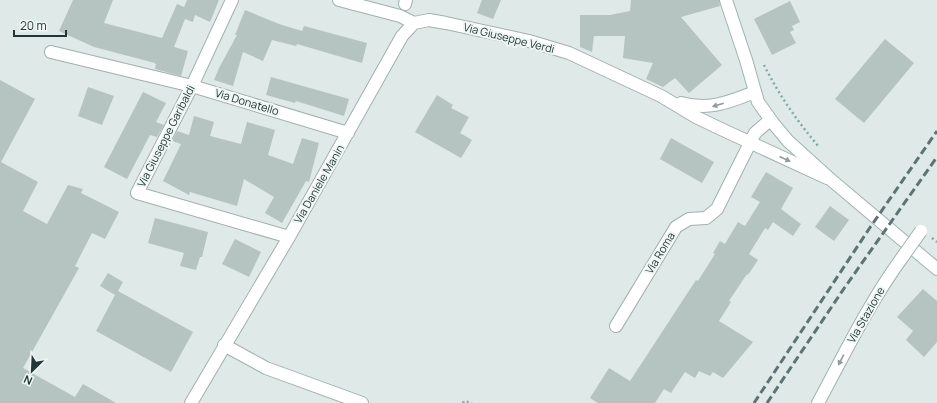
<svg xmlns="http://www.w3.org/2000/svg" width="937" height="403" viewBox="0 0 937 403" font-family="Manrope,sans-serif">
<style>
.building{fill:#b5c4c0}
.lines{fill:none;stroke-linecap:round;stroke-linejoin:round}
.street-casing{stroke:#a2b0af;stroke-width:14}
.secondary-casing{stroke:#9fb4b1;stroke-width:14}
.path{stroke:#82aba7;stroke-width:2.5;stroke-dasharray:2 3;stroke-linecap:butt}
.street{stroke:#fff;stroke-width:12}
.secondary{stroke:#fff;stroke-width:12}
.rail{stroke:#5c7473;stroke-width:3;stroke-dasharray:8 4;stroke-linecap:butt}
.street-bridge-casing{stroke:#a2b0af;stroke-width:14;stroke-linecap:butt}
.street-bridge{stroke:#fff;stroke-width:12}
.oneway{fill:#909c9b}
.labels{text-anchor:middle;stroke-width:4;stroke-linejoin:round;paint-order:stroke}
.street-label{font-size:11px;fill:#213837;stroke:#eff6f4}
</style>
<rect width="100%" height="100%" fill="#dfe9e7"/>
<path class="building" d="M73 0H113L104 23 162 38 177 4 184 7 187 0H219L210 22 195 15 193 22 185 19 174 47 188 51 181 76 155 69 156 64H155V63L94 47 59 31Z
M482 0H501L493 19 477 13Z
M631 0H719L720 6 681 17 722 65 689 93 675 78 663 87 646 79 653 63 623 58 625 36H594L592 52 580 47V15H610L630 11Z
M790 1 800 22 792 26 794 30 790 32 796 43 772 55 754 19Z
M245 10 279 24 302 31 304 26 367 43 362 63 297 44 296 46 272 40 263 61 243 52 233 86 214 80 219 68 237 35H235Z
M885 39 914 63 864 123 835 99Z
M271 77 349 99 344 116 296 101 295 103 266 95Z
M0 80 35 99 1 162 38 182 23 211 47 224 68 185 83 189 81 193 119 212 105 239 92 233 75 266 79 268 23 368 75 397 83 384 116 403H0Z
M88 87 114 96 102 125 78 116Z
M143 92 166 103 156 122 164 125 157 137 150 135 127 179 104 167Z
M437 95 453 105 451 108 469 117 460 133 472 140 461 158 415 132Z
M194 116 214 122 210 136 241 144 247 122 275 130 268 155 293 164 302 138 319 143 309 182 306 181 282 223 265 213 274 197 244 179 237 206 190 192 189 195 163 181 181 144 172 141 177 131 189 135Z
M671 138 714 162 702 183 660 159Z
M766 172 793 188 781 209 801 224 793 236 773 222 768 230 765 228 749 254 758 260 748 275 747 274 729 301 731 302 719 321 753 342 723 378 713 372 710 376 699 371 695 378 685 372 671 393 664 389 655 403H598L590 398 609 368 630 381 696 280 698 281 715 254 713 253 720 241 725 244 738 222 745 226 760 202 751 197Z
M830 206 849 220 834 241 815 227Z
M155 218 208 232 202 257H200L196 270 180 266 184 253 148 243Z
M235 239 261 252 249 277 222 264Z
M108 273 123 282 118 291 193 332 171 372 96 331 115 295 100 286Z
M923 289 937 301V342L924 357 906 340 913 331 897 317Z"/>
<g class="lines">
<defs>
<path id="street" d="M232 0 192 86 137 193 289 237
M339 0 400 16 414 23 429 20 446 23 529 41 569 53 661 96 696 117 721 129 827 178
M405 4 406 0
M51 52 192 86 348 133
M681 103C709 111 729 102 755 92
M616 326 676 227 689 219 706 218 717 209 755 133 770 120
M224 345 266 368 362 403
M191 403 289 237 402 36 414 23
M818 403C845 353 870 301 904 255"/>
<path id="secondary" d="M726 0 746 60 758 102 773 123 788 141 830 179 937 269"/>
</defs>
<use href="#street" class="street-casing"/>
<use href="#secondary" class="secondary-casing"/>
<path class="path" d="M764 65C779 95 797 121 819 147
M932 238 937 242
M463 403 464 401 472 403"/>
<use href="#street" class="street"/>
<use href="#secondary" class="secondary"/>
<path class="rail" d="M754 403 869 229 937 131
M767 403 845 287 937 157"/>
<defs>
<path id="street-bridge" d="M904 255 921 231"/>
</defs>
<use href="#street-bridge" class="street-bridge-casing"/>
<use href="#street-bridge" class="street-bridge"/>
</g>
<defs><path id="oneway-solid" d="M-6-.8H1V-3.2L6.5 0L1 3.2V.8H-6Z"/></defs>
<g class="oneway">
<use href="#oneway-solid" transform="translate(718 105) rotate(164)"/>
<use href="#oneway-solid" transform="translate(785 159) rotate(24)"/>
<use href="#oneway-solid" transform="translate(841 360) rotate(118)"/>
</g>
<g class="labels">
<g class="street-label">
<text transform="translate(509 38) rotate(14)" y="4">Via Giuseppe Verdi</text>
<text transform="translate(247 102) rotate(17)" y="4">Via Donatello</text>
<text transform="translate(166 136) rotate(-63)" y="4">Via Giuseppe Garibaldi</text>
<text transform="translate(319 184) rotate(-60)" y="4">Via Daniele Manin</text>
<text transform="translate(660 253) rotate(-59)" y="4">Via Roma</text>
<text transform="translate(866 315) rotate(-60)" y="4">Via Stazione</text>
</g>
</g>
<g transform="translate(32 371) rotate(204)" stroke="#eff6f4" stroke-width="3" paint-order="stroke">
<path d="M0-3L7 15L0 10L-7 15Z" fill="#213837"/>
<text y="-6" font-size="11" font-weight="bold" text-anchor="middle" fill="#213837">N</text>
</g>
<path d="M14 30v6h52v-6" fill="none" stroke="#213837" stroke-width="2"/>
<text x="20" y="30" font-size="12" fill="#213837" stroke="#eff6f4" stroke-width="3" paint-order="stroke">20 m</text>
</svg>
